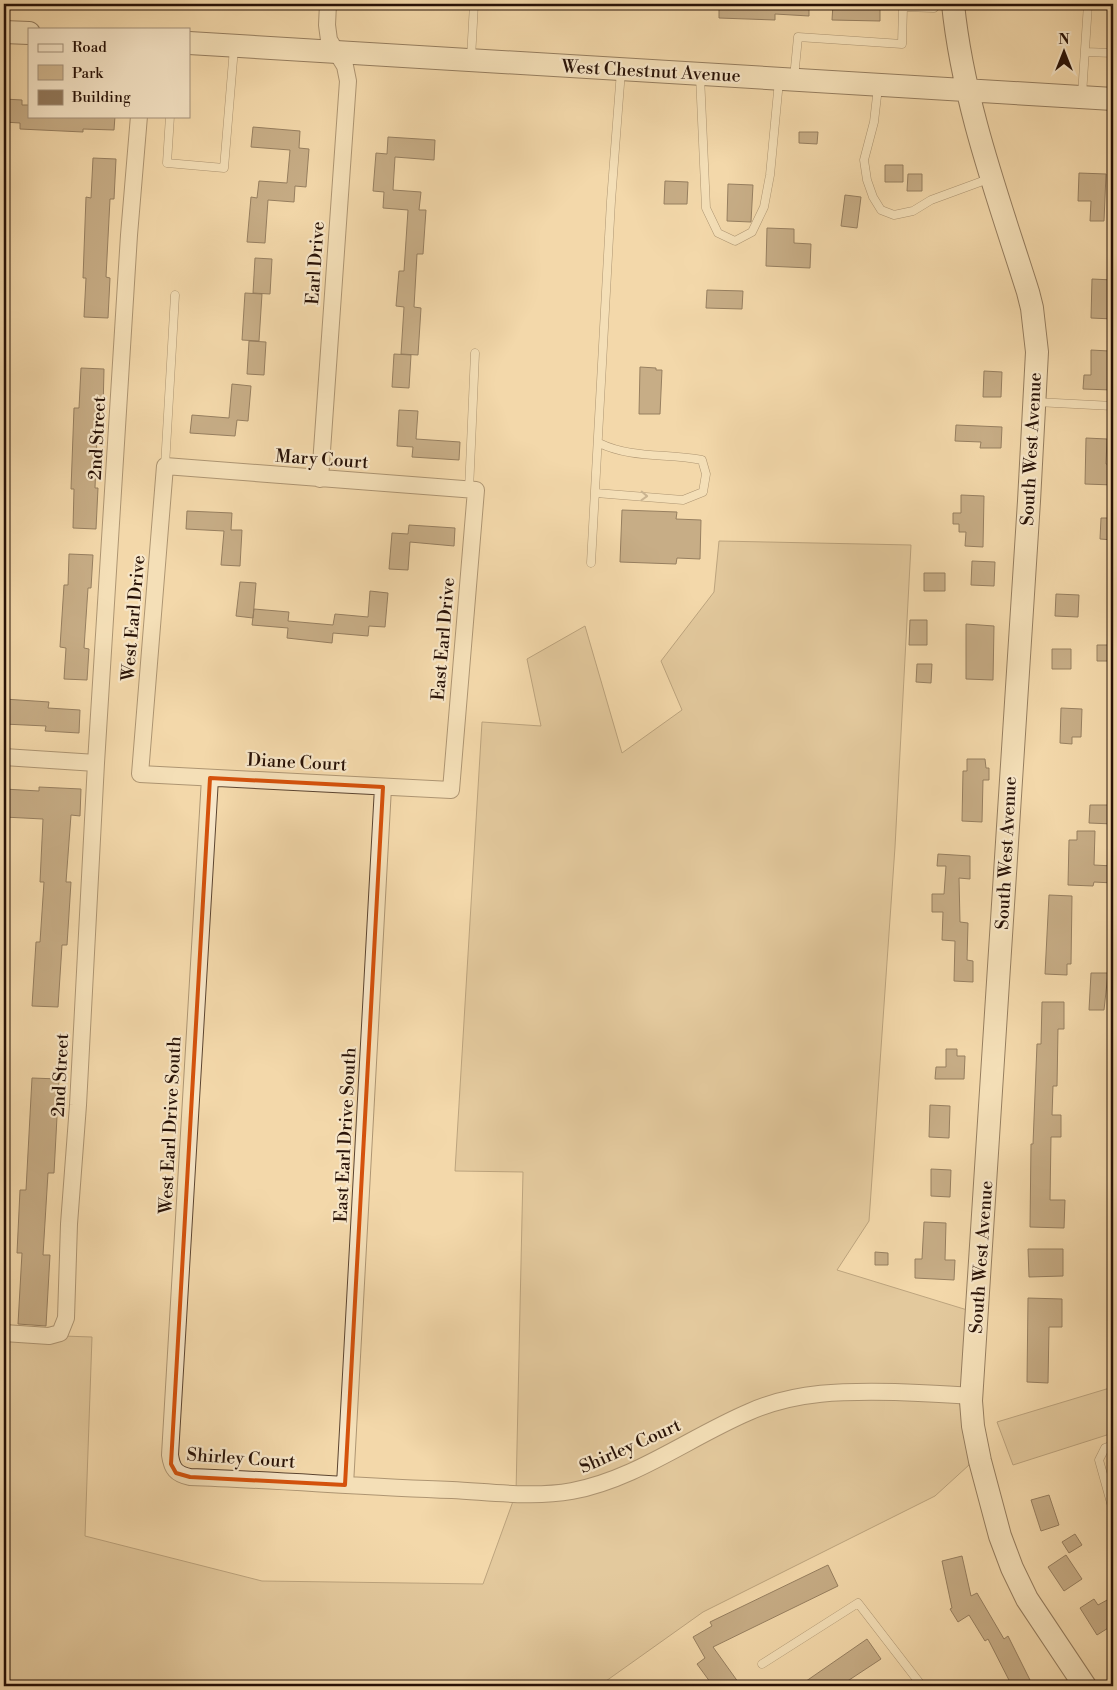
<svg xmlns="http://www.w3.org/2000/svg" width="1117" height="1690" viewBox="0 0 1117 1690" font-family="'Libre Bodoni',serif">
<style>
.green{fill:#d0b68e;stroke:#7c644a}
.building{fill:#92795c;stroke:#281207}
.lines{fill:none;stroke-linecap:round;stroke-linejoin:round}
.lane-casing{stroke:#5b4430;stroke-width:9}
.street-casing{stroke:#5b4430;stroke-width:18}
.secondary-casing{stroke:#281207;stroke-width:24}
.lane{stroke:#f7e6c8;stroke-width:8}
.street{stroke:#f7e6c8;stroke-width:16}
.secondary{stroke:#f7e6c8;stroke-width:22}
.oneway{stroke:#9a8771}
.marked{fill:none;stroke:#d5520c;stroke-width:4;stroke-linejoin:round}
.labels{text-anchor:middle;stroke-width:4.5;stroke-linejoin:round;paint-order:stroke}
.street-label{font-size:18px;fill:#281207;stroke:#f7e6c8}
</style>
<rect width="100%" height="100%" fill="#f3d8aa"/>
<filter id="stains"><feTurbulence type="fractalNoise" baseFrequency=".004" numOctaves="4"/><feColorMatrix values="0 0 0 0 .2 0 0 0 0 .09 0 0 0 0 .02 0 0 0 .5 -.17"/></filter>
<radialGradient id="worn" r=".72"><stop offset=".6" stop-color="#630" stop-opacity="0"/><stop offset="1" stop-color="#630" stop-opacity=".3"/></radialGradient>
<path class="green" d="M719 541 911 545 895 847 869 1221 837 1270 977 1313 969 1465 935 1496 703 1612 599 1686H4V1334L92 1337 85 1536 262 1581 483 1584 516 1493 523 1172 455 1171 482 722 541 726 527 659 585 626 622 753 682 710 661 661 714 592Z
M1113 1387V1433L1013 1465 997 1422Z"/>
<path class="building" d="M719 4H809V16L775 14V20L719 18Z
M833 4H880V21L832 20Z
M4 99 22 100V105H29V116H115L114 130 83 129V132L20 129V123L4 122Z
M253 127 300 131 299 148 309 149 306 187 295 186 294 202 268 200 265 243 247 242 251 197 257 198 259 181 287 183 290 150 251 147Z
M799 132H818L817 144 799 143Z
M388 137 435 140 434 160 395 157 393 190 421 192 419 210H426L423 254H417L414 307 421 308 418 355 401 354 404 307 396 306 399 271H404L408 210 383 208 384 192 373 191 376 153 387 154Z
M93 158 116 159 114 199H110L106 277 110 278 108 318 84 317 86 278H83L86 197 91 198Z
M885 165H903V182H885Z
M1079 173 1106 174 1104 221H1090L1091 201H1078Z
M908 174H922V191H907Z
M665 181 688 182 687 204H664Z
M728 184 753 185 751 222 727 221Z
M845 195 861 197 857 228 841 226Z
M767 228 794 229V243L811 244 810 268 766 266Z
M255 258 272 259 270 294 253 293Z
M1092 279 1113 280V319L1091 318Z
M707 290 743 291 742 309 706 308Z
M245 293 262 294 259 341 242 340Z
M249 341 266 342 264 375 247 374Z
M1091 350 1109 351V359H1113L1112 390 1083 389 1084 375H1091Z
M394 354 411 355 409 388 392 387Z
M640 367 656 368V370H662L660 414H639Z
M81 368 104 369 103 410H98L95 488H98L96 529 73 528 74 489H71L74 408H79Z
M984 371 1002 372 1001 397H983Z
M232 384 251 386 248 421 237 420 235 436 190 433 192 415 229 418Z
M399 410 418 411 416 439 460 442 459 460 412 457 413 447 397 446Z
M956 425 1002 427 1001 448H980L981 442 955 441Z
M1086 438 1107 439 1106 464 1113 465V485L1085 484Z
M961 495 984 496 983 547 965 546 966 532H959V524H953V513H961Z
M622 510 677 512 676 519 701 520 700 559 677 558 676 564 620 562Z
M187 511 232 513 231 530H242L240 566 221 565 224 531 186 529Z
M1101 518H1113V540L1100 539Z
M409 525 455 528 454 546 410 542 408 570 389 569 392 533 408 534Z
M69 554 93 555 91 588H88L84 648 89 649 87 680 64 679 66 648 60 647 64 585H68Z
M972 561 995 562 994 586 971 585Z
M924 573H945V591H924Z
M240 582 256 583 253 618 236 616Z
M370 591 388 593 385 627 369 626 368 636 333 633 332 643 287 638 288 628 252 625 254 609 289 612 288 621 333 625 335 614 368 617Z
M1056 594 1079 595 1078 617 1055 616Z
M910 620H927V645H909Z
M966 624 994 626 993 680 966 679Z
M1097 645H1113V661H1097Z
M1052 649H1071V669H1052Z
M917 664H932L931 683 916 682Z
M4 699 49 702 48 708 80 710 79 733 45 731 46 726 4 724Z
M1061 708 1082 709 1081 737H1072V744L1060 743Z
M967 759H985L986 768H989V780H983L982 822 962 821 963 771H967Z
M39 787 81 789 80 816 71 815 66 882H71L67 945H62L58 1007 32 1006 36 942H40L44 882H40L43 819 4 817V789L39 791Z
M1090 805H1113V824L1089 823Z
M1077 831H1095L1094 865 1113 866V883L1094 882 1093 886 1068 885 1069 840H1077Z
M938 854 970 856V879L959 878 960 922 968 923 967 960 973 961V982L954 981 955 941 942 940 943 912H932V894H944L946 866H937Z
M1049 895 1072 896 1071 964H1067V975L1045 974Z
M1091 973H1108L1104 1010H1089Z
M1042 1002H1064V1029H1058L1057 1086H1053L1052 1115H1061V1137H1051L1050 1200H1065L1064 1228 1030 1227 1031 1144H1033L1037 1044H1041Z
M946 1049H957V1056H965L964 1079H935L936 1067H946Z
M32 1078 59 1079 54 1173H48L43 1255H50L46 1326 18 1324 22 1253H17L20 1190H26Z
M930 1105 950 1106 949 1138 929 1137Z
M931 1169 951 1170 950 1197 931 1196Z
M924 1222 946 1223 945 1260H955L954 1280 915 1278V1259H922Z
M1028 1249H1063V1276L1029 1277Z
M875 1252 888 1253V1265H875Z
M1028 1298 1062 1299V1327H1049L1048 1383 1027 1382Z
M1049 1495 1059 1525 1041 1531 1031 1500Z
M1075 1534 1082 1545 1069 1553 1062 1542Z
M1066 1555 1082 1579 1064 1591 1048 1567Z
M962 1556 971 1596 977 1593 1004 1639 1008 1636 1033 1686H1012L988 1639 985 1641 969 1615 958 1622 950 1609 952 1608 942 1561Z
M828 1565 838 1586 713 1647 741 1686H713L697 1664 705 1658 693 1637 712 1626 710 1622Z
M1094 1599 1098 1605 1109 1599 1113 1607V1625L1097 1635 1080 1608Z
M867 1639 881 1659 840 1686H799Z"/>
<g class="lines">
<defs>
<path id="lane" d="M1085 52 1113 53
M471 58 474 4
M700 76 706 208 718 233 735 241 752 232 764 207 770 175 779 81
M794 78 798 37 902 44 903 7 934 8 938 4
M878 87 874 122 864 160 867 180 873 197 881 210 894 215 913 211 931 200 991 178
M1082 95 1088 4
M170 116 167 163 224 168 234 48
M1036 402 1113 406
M165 466 175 295
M469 490 475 353
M596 493 683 500 703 492 706 474 702 460C667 453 632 459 599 443
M591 563 611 201 621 71
M1113 1445 1105 1448 1099 1460 1113 1510
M762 1664 858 1603 922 1686"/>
<path id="street" d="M165 466 476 490 451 790 140 774Z
M320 479 348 81 345 66 329 40 327 25 328 4
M4 757 96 763
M210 778 170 1455C172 1469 176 1474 190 1477 277 1480 364 1487 452 1490 491 1492 533 1498 572 1491 636 1479 690 1437 749 1412 796 1391 845 1391 895 1392 921 1393 946 1394 972 1396
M4 1333 49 1336 60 1333 66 1318 69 1224 78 1105 96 763 129 235 139 116
M345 1485 383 787"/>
<path id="secondary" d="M953 4C963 103 998 197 1028 292L1032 308 1037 352 1029 501 971 1401 973 1426 980 1461 1000 1536 1012 1568 1027 1599 1085 1686
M4 32 29 33
M189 43 1113 99"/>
</defs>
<use href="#lane" class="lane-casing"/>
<use href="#street" class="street-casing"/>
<use href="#secondary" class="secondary-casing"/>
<use href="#lane" class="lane"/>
<use href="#street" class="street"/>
<use href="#secondary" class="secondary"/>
</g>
<defs><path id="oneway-chevron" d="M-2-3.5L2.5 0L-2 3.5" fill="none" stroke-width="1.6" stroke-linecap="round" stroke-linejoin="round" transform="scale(1.25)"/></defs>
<use class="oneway" href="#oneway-chevron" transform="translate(644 496) rotate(2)"/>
<path d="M0 0H1117V1690H0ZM210 778 383 787 345 1485 190 1477 176 1473 171 1464Z" fill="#f3d8aa" fill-opacity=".55" fill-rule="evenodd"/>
<path class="marked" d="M210 778 383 787 345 1485 190 1477 176 1473 171 1464Z"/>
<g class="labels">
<g class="street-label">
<text transform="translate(651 71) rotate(3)" y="6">West Chestnut Avenue</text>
<text transform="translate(315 263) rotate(-86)" y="6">Earl Drive</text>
<text transform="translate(97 438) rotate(-87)" y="6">2nd Street</text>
<text transform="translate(1031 449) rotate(-87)" y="6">South West Avenue</text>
<text transform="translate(322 459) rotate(4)" y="6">Mary Court</text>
<text transform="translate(133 618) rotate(-85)" y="6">West Earl Drive</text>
<text transform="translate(443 639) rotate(-85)" y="6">East Earl Drive</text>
<text transform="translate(297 762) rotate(3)" y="6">Diane Court</text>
<text transform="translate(1006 853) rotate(-87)" y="6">South West Avenue</text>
<text transform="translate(60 1075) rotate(-87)" y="6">2nd Street</text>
<text transform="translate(170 1125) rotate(-87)" y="6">West Earl Drive South</text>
<text transform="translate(345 1135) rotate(-87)" y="6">East Earl Drive South</text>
<text transform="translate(981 1257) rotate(-86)" y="6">South West Avenue</text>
<text transform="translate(630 1446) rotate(-24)" y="6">Shirley Court</text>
<text transform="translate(241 1458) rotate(4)" y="6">Shirley Court</text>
</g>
</g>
<rect width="1117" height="1690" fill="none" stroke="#f3d8aa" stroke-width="20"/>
<rect x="5" y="5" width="1107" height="1680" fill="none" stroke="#281207" stroke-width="2.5"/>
<rect x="10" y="10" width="1097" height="1670" fill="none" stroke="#281207"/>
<rect x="28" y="28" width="162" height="90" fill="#f7e6c8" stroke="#a4917b"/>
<rect x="38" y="44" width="25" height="8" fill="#f7e6c8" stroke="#a4917b"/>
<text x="72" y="52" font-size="15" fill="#281207">Road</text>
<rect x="38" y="65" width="25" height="15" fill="#d0b68e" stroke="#a4917b"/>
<text x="72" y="78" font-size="15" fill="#281207">Park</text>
<rect x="38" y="90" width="25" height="15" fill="#92795c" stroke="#a4917b"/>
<text x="72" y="102" font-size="15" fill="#281207">Building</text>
<g transform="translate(1064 52)" stroke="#f7e6c8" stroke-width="4" paint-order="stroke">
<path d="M0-4L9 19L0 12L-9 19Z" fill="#281207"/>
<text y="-8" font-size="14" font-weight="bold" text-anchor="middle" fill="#281207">N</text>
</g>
<rect width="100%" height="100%" filter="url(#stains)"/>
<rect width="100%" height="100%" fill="url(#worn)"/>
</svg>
